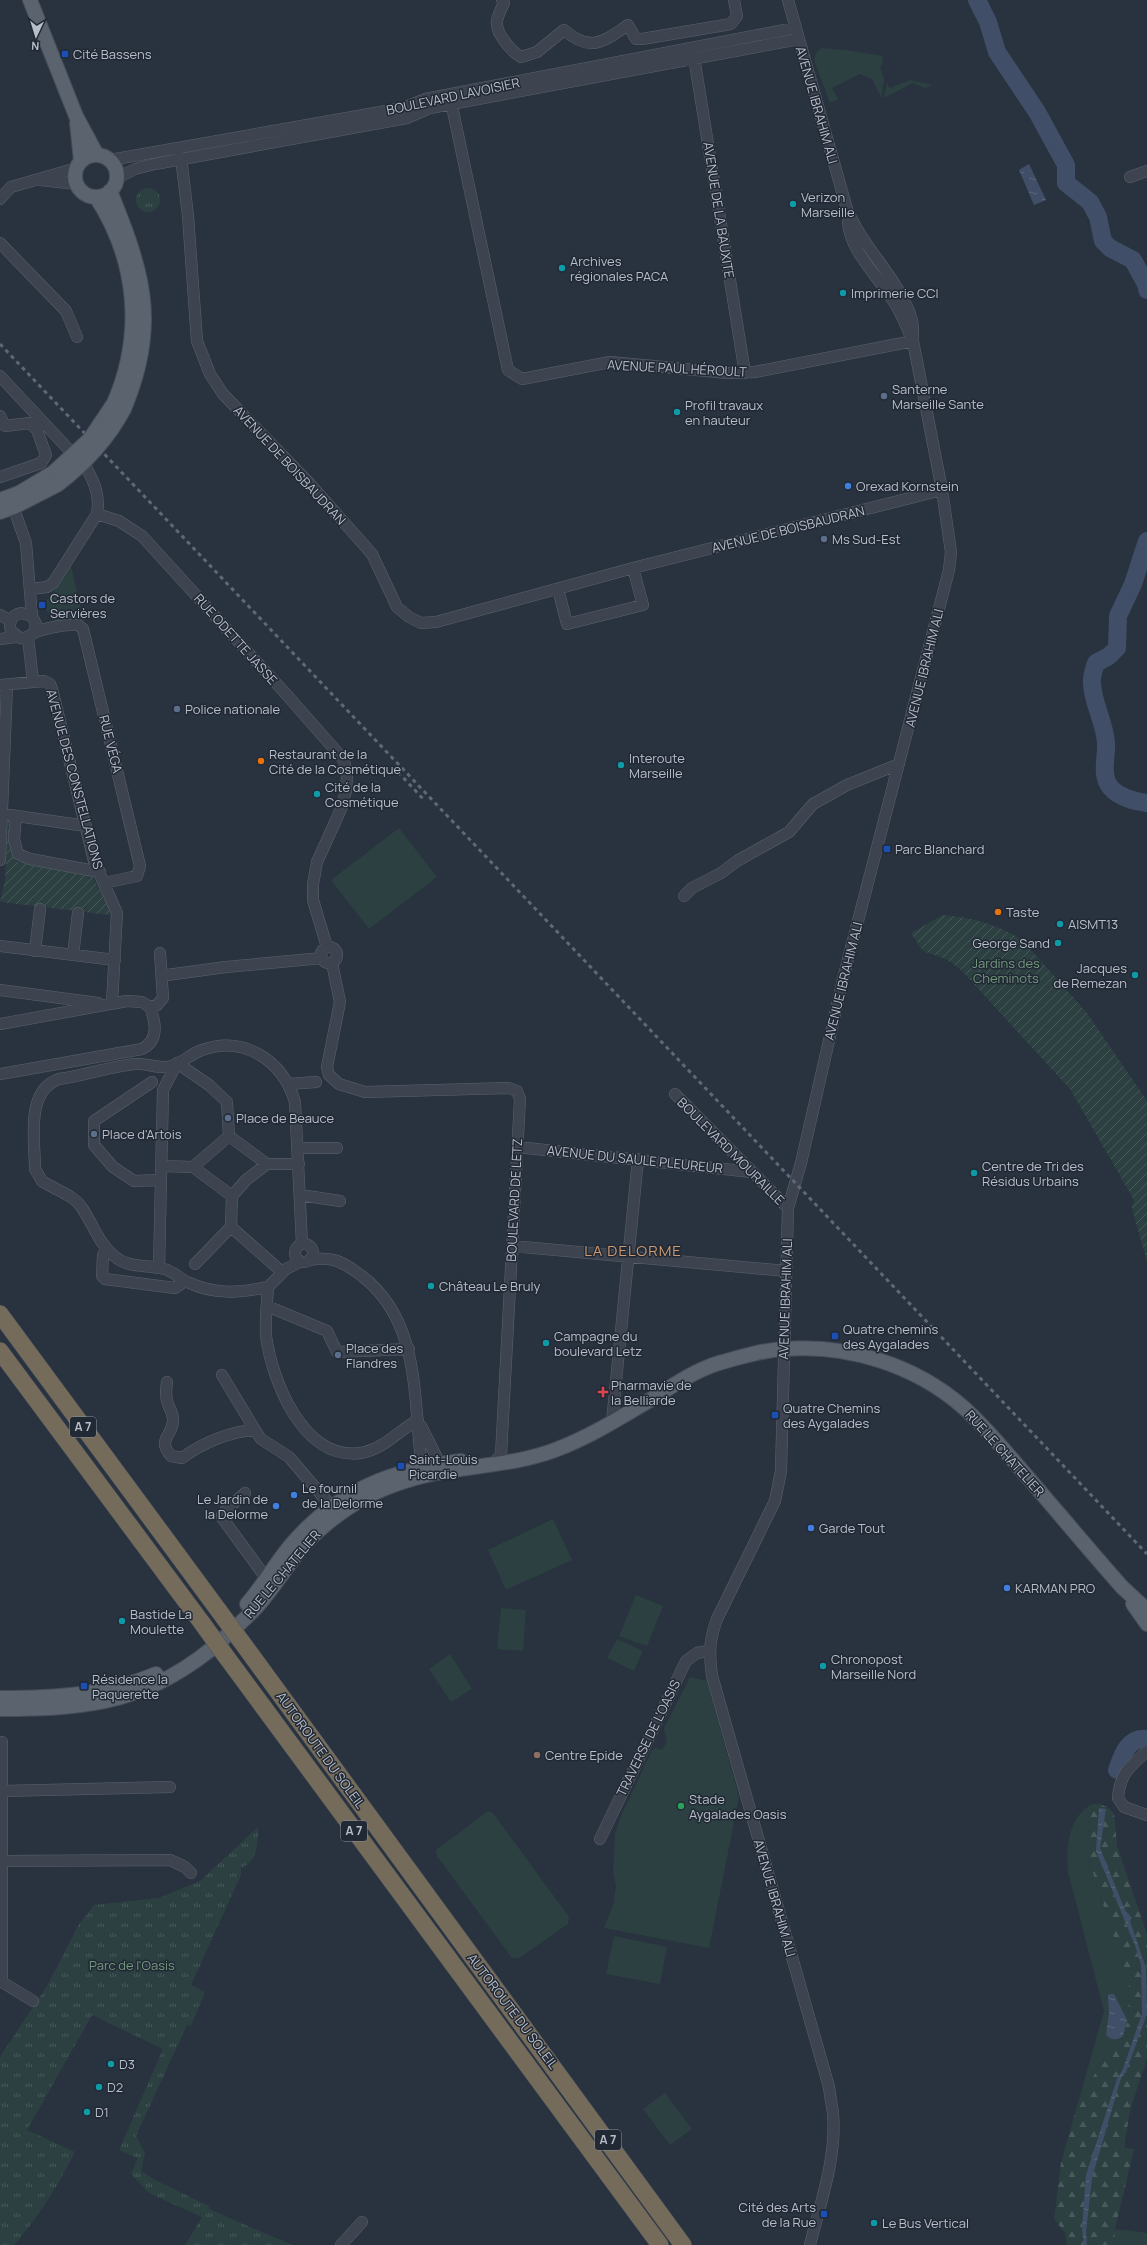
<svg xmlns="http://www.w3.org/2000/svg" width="1147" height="2245" viewBox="0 0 1147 2245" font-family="Manrope,sans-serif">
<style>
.grass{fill:#2c4041}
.forest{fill:url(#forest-firs)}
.park{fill:url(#park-tufts)}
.garden{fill:url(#garden-furrows)}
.water{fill:url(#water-ripples)}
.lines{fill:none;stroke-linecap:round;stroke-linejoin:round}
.river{stroke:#404f67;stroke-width:18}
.minor-casing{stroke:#5a626d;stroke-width:12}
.major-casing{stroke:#464d59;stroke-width:16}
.highway-casing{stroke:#474f5a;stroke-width:18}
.minor{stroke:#3d444f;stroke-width:11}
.major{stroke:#5b636f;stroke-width:14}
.highway{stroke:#756b5a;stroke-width:17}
.rail{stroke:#5f6876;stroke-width:3;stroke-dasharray:4 4;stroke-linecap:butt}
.major-bridge-casing{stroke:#464d59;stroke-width:16;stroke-linecap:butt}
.highway-bridge-casing{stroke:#474f5a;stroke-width:18;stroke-linecap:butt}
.major-bridge{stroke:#5b636f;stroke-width:14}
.highway-bridge{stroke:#756b5a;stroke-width:17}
.transit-dot{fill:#1a4fb4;stroke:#212935;stroke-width:1.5}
.culture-dot{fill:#0f9aa8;stroke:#212935;stroke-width:1.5}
.service-dot{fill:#5c6f8a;stroke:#212935;stroke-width:1.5}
.shop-dot{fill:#3f7fe0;stroke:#212935;stroke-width:1.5}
.food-dot{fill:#e8710a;stroke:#212935;stroke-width:1.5}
.health-dot{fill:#e0444e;stroke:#212935;stroke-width:1.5}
.education-dot{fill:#8d6e63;stroke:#212935;stroke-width:1.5}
.leisure-dot{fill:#2e9e5b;stroke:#212935;stroke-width:1.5}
.labels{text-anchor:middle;stroke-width:3;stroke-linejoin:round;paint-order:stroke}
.shield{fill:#212935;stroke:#8b929d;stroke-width:1}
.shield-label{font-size:12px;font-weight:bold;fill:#b9bfca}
.poi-label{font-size:13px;fill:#b9bfca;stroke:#212935;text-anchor:start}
.street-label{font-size:13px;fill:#b9bfca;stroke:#212935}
.park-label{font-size:13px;fill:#73987c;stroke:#212935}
.quarter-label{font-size:15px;letter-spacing:1px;fill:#cc9a72;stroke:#212935}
</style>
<defs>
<pattern id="forest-firs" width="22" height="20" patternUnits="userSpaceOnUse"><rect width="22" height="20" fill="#2c4041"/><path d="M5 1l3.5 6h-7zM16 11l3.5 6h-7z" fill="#485a5b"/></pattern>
<pattern id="park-tufts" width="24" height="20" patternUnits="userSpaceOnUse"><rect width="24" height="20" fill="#2c4041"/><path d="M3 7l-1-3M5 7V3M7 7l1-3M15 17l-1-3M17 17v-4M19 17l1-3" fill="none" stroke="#485a5b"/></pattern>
<pattern id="garden-furrows" width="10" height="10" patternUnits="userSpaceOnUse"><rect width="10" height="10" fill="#2c4041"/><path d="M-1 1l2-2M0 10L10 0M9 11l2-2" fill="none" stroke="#485a5b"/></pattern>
<pattern id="water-ripples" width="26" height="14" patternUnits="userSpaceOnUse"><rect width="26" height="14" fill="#404f67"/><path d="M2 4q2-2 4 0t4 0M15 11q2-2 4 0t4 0" fill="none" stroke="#5a677b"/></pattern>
</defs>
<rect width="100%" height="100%" fill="#29323f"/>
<path class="grass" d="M821 48 846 50 883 56 882 65H880L884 81 881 97 872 79 860 74 832 88 838 99 830 103 814 60 816 53Z
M910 80 933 85 925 88 913 83 884 98 887 83 890 88Z
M71 566 84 623 56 625 43 605 62 580Z
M399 828 437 877 369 929 331 880Z
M553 1519 572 1560 506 1590 488 1550Z
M636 1595 663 1606 647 1646 619 1636Z
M501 1608 526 1610 523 1651 497 1649Z
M617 1639 643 1651 634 1671 607 1658Z
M450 1654 472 1689 451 1702 429 1669Z
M690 1677 707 1681 739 1797 709 1948 604 1928 613 1906 616 1887 613 1872 615 1834 621 1816 652 1750 656 1748 662 1750 667 1742 664 1728Z
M1092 1804 1086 1851 1129 1985 1128 2022 1079 2099 1104 2011 1068 1872C1066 1848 1068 1817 1092 1804Z
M488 1811 493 1813 569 1917 568 1924 519 1958H512L437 1856 436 1850Z
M614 1936 667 1947 660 1984 606 1974Z
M665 2093 692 2129 670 2145 643 2109Z
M1115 2229 1147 2233V2245H1114Z"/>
<path class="forest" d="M1092 1804H1100L1109 1808 1114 1814 1117 1846 1147 1934V2059L1130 2110 1124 2148 1134 2149 1115 2229 1114 2245H1067L1065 2233 1054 2219 1061 2163 1079 2099 1128 2022 1129 1985 1086 1851Z"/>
<path class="park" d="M136 200a12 12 0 1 1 24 0a12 12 0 1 1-24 0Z
M258 1827C258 1843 258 1861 241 1868V1875L191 1985 205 1992 191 2026 187 2025 136 2136 145 2153 141 2171 155 2180 209 2206V2209L292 2245H185L202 2217 149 2193 131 2174 138 2158 119 2150 163 2049 92 2015 27 2130 75 2152C59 2183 39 2217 14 2245H0V2057L47 1986 78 1926 94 1905 159 1898 200 1881Z"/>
<path class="garden" d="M8 821H11L15 861 91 874 109 907 110 915 0 902 5 880Z
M943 915C970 917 1001 925 1023 941L1087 1013 1147 1101V1262L1133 1212 1132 1207 1134 1200 1070 1089 961 970 946 959 923 951 911 933Z"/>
<path class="water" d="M1029 164 1046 200 1034 205 1019 170Z
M1099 1808 1106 1809 1100 1848 1125 1910 1132 1918 1130 1921 1146 1968 1147 2014 1126 2072 1121 2078 1092 2178 1086 2232 1087 2245H1084L1082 2229 1086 2175 1117 2079 1123 2069 1142 2014 1141 1965 1136 1948 1096 1851Z
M1110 1994H1114L1127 2020 1123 2036C1116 2041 1111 2040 1106 2035L1109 2013 1108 1995Z"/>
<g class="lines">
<path class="river" d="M977 0 988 22 997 52 1037 112 1066 165V183L1090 202 1098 217 1103 241 1110 248 1133 260 1147 286V290
M1147 541 1133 584 1118 616 1117 648 1109 656 1096 663C1094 669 1091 677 1092 684 1093 704 1105 723 1106 743 1107 757 1100 776 1111 788 1120 798 1134 801 1147 803
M1117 1770C1122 1755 1128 1737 1147 1739"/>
<defs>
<path id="minor" d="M502 0 504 3C501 9 498 15 497 21 495 33 512 52 521 57L537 52 564 30C591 53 603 42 628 25L636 39H642L731 24 737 16 734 0
M788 0 847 209C863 248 898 278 911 317 914 324 913 334 913 341L942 490 951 552 949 570 844 975 801 1163 788 1208 781 1471 775 1501 717 1619C709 1641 709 1652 712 1676L829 2087C830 2096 832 2105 833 2114 837 2157 820 2204 810 2245
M693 51 745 373
M450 97 508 370 522 379 610 362 728 373 755 372 913 341
M180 149 188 216 197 341 210 374 223 394 310 484 372 554 397 607 409 617 421 623 436 622 633 568 942 490
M110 160 403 108 425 99 795 28
M1130 177 1147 171
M117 178 135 169 155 164 407 118 430 108 799 39
M40 180 77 184
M0 199 11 187 77 168
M848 222C850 251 877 275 892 299 900 310 905 323 910 335
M0 243 66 311 77 337
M0 376 87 469C95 484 100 496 97 514L53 583 47 587 30 589
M0 416 5 426 30 423 37 430 46 455 41 463 0 477
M11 501 26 543 32 616
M97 514 119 521 142 536 286 694 344 760 347 776 346 791 341 809 317 862 313 884V900L327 947
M558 589 567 624 643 605 633 568
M0 615 11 621
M34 633 36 624 32 616 21 613C12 615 8 622 11 631L20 638C27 639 28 636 34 633 43 628 69 624 78 625L83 629 140 866 137 876 104 883
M28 638 33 681
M0 639 16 637
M0 685 44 681 50 684 52 689 94 861 117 913 112 1003
M10 815 86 826
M16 816 14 839 18 854 30 859 100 872
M0 860 7 685
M684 896 692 888 721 873 737 861 789 832 813 804 847 785 899 764
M0 946 115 960
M321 955a8 8 0 1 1 16 0a8 8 0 1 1-16 0Z
M35 951 40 909
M73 955 78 913
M332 963 340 1002 327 1067 329 1075 339 1084 365 1092 509 1088 517 1091 520 1099 501 1455 491 1466
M167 975 226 967 322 958
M0 990 98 1003
M150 1007 157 1005 163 998 160 953
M0 1024 127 1001 142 1002 150 1007
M0 1074 142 1049C159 1040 156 1023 150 1007
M152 1082 94 1121V1145L113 1167 134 1181 161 1180
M289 1084 316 1082
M675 1094 788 1208
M229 1136 267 1164
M517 1147 752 1172
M298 1148H337
M162 1166 193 1167 229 1136
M193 1167 232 1196
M300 1195 340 1201
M232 1196 246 1180 267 1164H299
M231 1227 282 1272
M231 1227 232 1196
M295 1253a9 9 0 1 1 18 0a9 9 0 1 1-18 0Z
M512 1246 786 1271
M106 1249 103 1255 102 1276 105 1279 175 1288 185 1281
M309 1260C334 1256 343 1262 362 1276 424 1324 412 1406 423 1475
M195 1264 231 1227
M159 1268 163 1090 177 1063 209 1085 227 1102 229 1136
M268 1287C239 1293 215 1295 187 1282 179 1278 173 1271 164 1269 146 1264 129 1269 114 1256 99 1244 93 1224 82 1208 73 1194 55 1190 42 1181L35 1169C35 1140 25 1091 59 1079 84 1076 110 1066 136 1064 146 1063 156 1068 166 1067 179 1066 190 1054 202 1050 245 1035 283 1061 295 1102L302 1244
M268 1287C267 1303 265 1320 266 1336 272 1380 303 1461 360 1453 383 1450 399 1430 418 1420
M268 1287 286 1269 300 1262
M267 1306 327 1331 337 1352 409 1349
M222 1375 255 1430
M167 1382C166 1390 165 1396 168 1404 170 1410 174 1415 173 1422 171 1438 157 1439 171 1456L182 1458C202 1443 231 1431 255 1430L261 1439 289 1457 337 1513
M612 1422 638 1159
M421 1426 436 1456 439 1471
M245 1493 225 1511 222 1515 223 1519 266 1578
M2 1742V1982L33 2001
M1147 1751C1130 1767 1120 1773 1118 1798L1124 1807 1147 1815
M2 1791 170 1787
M600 1839 686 1661 697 1653 708 1651
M2 1861 170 1860 185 1867 191 1873
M341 2245 362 2222"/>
<path id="major" d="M30 0 76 116 97 155
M77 123 81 161
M75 176a21 21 0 1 1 42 0a21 21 0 1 1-42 0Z
M110 191C143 272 160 324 124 409
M96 197C137 260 144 334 114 403
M0 500 19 493 54 472
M0 512 14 507 57 485
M247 1604C263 1586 275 1564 291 1545 338 1490 391 1470 461 1461
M1133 1604 1147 1624
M0 1698C53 1698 107 1695 156 1674
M0 1709C91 1709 151 1702 222 1640 235 1628 249 1616 260 1603 282 1577 298 1547 324 1526 347 1506 376 1490 405 1481 454 1465 507 1468 555 1450 590 1437 623 1416 655 1397 675 1384 696 1370 719 1363 740 1357 763 1350 784 1349 848 1344 915 1365 963 1407 988 1429 1009 1456 1031 1481 1061 1516 1091 1552 1122 1587L1147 1610"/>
<path id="highway" d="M0 1314 219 1611
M0 1351 202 1623
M241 1641 683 2245
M225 1655 660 2245"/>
</defs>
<use href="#minor" class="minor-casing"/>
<use href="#major" class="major-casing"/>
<use href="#highway" class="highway-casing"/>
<use href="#minor" class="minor"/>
<use href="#major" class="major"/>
<use href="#highway" class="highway"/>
<path class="rail" d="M0 344 1147 1554
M398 772 425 801"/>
<defs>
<path id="major-bridge" d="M54 472 90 439 114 403
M57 485C85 464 108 439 124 409"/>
<path id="highway-bridge" d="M219 1611 241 1641
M202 1623 225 1655"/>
</defs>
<use href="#major-bridge" class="major-bridge-casing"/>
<use href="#highway-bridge" class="highway-bridge-casing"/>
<use href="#major-bridge" class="major-bridge"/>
<use href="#highway-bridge" class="highway-bridge"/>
</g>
<g class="transit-dot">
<rect x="61" y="50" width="8" height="8" rx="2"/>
<rect x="38" y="601" width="8" height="8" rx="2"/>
<rect x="883" y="845" width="8" height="8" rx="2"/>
<rect x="831" y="1332" width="8" height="8" rx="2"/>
<rect x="771" y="1411" width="8" height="8" rx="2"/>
<rect x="397" y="1462" width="8" height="8" rx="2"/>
<rect x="80" y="1682" width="8" height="8" rx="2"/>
<rect x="820" y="2210" width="8" height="8" rx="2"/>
</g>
<g class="culture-dot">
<circle cx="793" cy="204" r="4"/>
<circle cx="562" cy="268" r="4"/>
<circle cx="843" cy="293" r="4"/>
<circle cx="677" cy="412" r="4"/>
<circle cx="621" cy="765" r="4"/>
<circle cx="317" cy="794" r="4"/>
<circle cx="1060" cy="924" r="4"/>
<circle cx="1058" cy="943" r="4"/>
<circle cx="1135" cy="975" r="4"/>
<circle cx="974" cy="1173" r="4"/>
<circle cx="431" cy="1286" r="4"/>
<circle cx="546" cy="1343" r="4"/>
<circle cx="122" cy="1621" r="4"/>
<circle cx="823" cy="1666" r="4"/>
<circle cx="111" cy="2064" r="4"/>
<circle cx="99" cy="2087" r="4"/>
<circle cx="87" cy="2112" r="4"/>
<circle cx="874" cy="2223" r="4"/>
</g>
<g class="service-dot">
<circle cx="884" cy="396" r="4"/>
<circle cx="824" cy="539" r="4"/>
<circle cx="177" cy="709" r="4"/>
<circle cx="228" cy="1118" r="4"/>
<circle cx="94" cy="1134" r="4"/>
<circle cx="338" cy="1355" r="4"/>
</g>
<g class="shop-dot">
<circle cx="848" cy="486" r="4"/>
<circle cx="294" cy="1495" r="4"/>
<circle cx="276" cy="1506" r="4"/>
<circle cx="811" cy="1528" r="4"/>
<circle cx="1007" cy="1588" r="4"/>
</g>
<g class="food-dot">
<circle cx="261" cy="761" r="4"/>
<circle cx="998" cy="912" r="4"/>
</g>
<path class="health-dot" d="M601 1386h4v4h4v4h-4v4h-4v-4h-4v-4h4z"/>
<circle class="education-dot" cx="537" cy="1755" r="4"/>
<circle class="leisure-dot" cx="681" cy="1806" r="4"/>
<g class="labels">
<g class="shield">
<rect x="70" y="1417" width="26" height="20" rx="3"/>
<rect x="341" y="1821" width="26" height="20" rx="3"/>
<rect x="595" y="2130" width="26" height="20" rx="3"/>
</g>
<g class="shield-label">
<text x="83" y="1431">A 7</text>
<text x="354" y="1835">A 7</text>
<text x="608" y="2144">A 7</text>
</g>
<g class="poi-label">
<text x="73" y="59">Cité Bassens</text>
<text x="801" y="202">Verizon<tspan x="801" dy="15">Marseille</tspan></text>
<text x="570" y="266">Archives<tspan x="570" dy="15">régionales PACA</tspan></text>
<text x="851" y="298">Imprimerie CCI</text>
<text x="892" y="394">Santerne<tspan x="892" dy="15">Marseille Sante</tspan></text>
<text x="685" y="410">Profil travaux<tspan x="685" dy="15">en hauteur</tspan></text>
<text x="856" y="491">Orexad Kornstein</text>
<text x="832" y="544">Ms Sud-Est</text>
<text x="50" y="603">Castors de<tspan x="50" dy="15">Servières</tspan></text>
<text x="185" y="714">Police nationale</text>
<text x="269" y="759">Restaurant de la<tspan x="269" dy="15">Cité de la Cosmétique</tspan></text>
<text x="629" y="763">Interoute<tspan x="629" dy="15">Marseille</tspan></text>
<text x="325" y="792">Cité de la<tspan x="325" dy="15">Cosmétique</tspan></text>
<text x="895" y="854">Parc Blanchard</text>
<text x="1006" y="917">Taste</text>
<text x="1068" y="929">AISMT13</text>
<text x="1050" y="948" text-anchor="end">George Sand</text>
<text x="1127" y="973" text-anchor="end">Jacques<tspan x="1127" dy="15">de Remezan</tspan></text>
<text x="236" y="1123">Place de Beauce</text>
<text x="102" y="1139">Place d'Artois</text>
<text x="982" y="1171">Centre de Tri des<tspan x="982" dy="15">Résidus Urbains</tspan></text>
<text x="439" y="1291">Château Le Bruly</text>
<text x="843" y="1334">Quatre chemins<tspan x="843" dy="15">des Aygalades</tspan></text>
<text x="554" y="1341">Campagne du<tspan x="554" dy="15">boulevard Letz</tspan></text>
<text x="346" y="1353">Place des<tspan x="346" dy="15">Flandres</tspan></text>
<text x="611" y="1390">Pharmavie de<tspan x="611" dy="15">la Belliarde</tspan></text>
<text x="783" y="1413">Quatre Chemins<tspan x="783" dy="15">des Aygalades</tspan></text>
<text x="409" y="1464">Saint-Louis<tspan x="409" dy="15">Picardie</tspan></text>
<text x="302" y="1493">Le fournil<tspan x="302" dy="15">de la Delorme</tspan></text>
<text x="268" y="1504" text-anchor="end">Le Jardin de<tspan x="268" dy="15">la Delorme</tspan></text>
<text x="819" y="1533">Garde Tout</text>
<text x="1015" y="1593">KARMAN PRO</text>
<text x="130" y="1619">Bastide La<tspan x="130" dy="15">Moulette</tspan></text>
<text x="831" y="1664">Chronopost<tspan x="831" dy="15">Marseille Nord</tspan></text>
<text x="92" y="1684">Résidence la<tspan x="92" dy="15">Paquerette</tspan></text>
<text x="545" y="1760">Centre Epide</text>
<text x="689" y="1804">Stade<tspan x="689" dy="15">Aygalades Oasis</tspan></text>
<text x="119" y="2069">D3</text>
<text x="107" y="2092">D2</text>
<text x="95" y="2117">D1</text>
<text x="816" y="2212" text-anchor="end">Cité des Arts<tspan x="816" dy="15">de la Rue</tspan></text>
<text x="882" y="2228">Le Bus Vertical</text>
</g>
<g class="street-label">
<text transform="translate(453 96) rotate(-12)" y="5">BOULEVARD LAVOISIER</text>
<text transform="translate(817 105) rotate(74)" y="5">AVENUE IBRAHIM ALI</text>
<text transform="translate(719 210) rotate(81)" y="5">AVENUE DE LA BAUXITE</text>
<text transform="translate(677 368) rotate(3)" y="5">AVENUE PAUL HÉROULT</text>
<text transform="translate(290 465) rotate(47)" y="5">AVENUE DE BOISBAUDRAN</text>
<text transform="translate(788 529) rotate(-14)" y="5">AVENUE DE BOISBAUDRAN</text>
<text transform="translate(236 639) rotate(48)" y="5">RUE ODETTE JASSE</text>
<text transform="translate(924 668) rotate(-76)" y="5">AVENUE IBRAHIM ALI</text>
<text transform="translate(111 744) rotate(76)" y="5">RUE VÉGA</text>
<text transform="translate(75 779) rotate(75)" y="5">AVENUE DES CONSTELLATIONS</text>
<text transform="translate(843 981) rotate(-76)" y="5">AVENUE IBRAHIM ALI</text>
<text transform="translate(731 1151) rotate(45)" y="5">BOULEVARD MOURAILLE</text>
<text transform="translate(635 1159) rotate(6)" y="5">AVENUE DU SAULE PLEUREUR</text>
<text transform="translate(514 1200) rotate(-87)" y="5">BOULEVARD DE LETZ</text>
<text transform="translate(785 1299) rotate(-88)" y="5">AVENUE IBRAHIM ALI</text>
<text transform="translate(1005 1453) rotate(48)" y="5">RUE LE CHATELIER</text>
<text transform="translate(282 1574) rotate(-50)" y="5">RUE LE CHATELIER</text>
<text transform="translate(648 1738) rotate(-64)" y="5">TRAVERSE DE L'OASIS</text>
<text transform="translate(321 1750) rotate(54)" y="5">AUTOROUTE DU SOLEIL</text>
<text transform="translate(775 1898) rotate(74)" y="5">AVENUE IBRAHIM ALI</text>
<text transform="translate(513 2011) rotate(53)" y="5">AUTOROUTE DU SOLEIL</text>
</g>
<g class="park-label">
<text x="1006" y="968">Jardins des<tspan x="1006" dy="15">Cheminots</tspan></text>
<text x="132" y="1970">Parc de l'Oasis</text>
</g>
<g class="quarter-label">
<text x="633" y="1256">LA DELORME</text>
</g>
</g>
<g transform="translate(36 36) rotate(184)" stroke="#212935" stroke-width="3" paint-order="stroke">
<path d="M0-3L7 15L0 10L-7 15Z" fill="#b9bfca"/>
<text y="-6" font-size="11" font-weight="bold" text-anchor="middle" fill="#b9bfca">N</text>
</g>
</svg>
